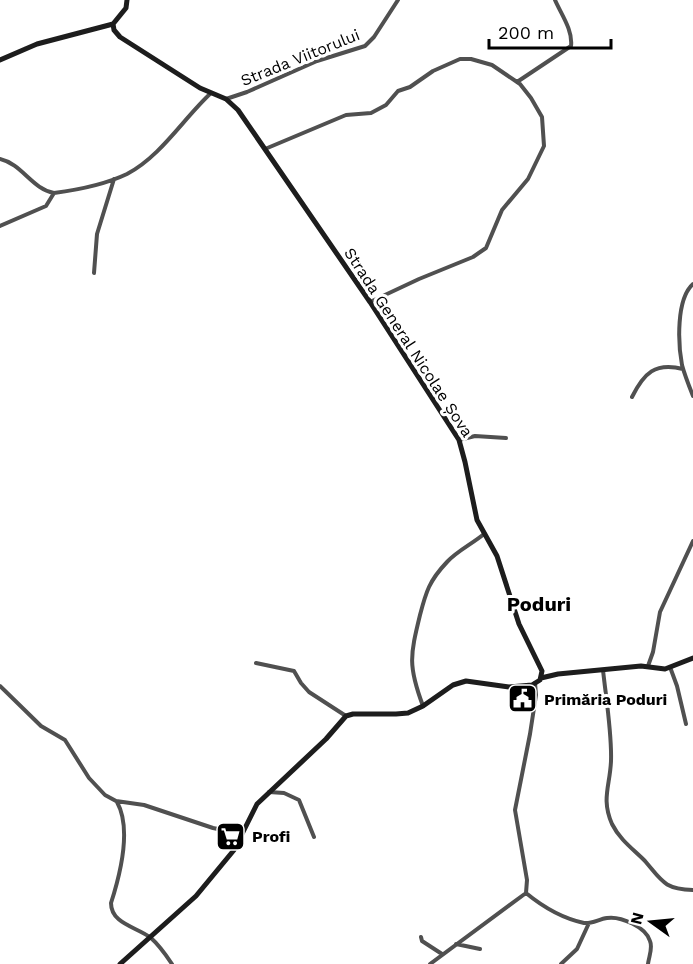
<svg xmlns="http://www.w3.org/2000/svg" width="693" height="964" viewBox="0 0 693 964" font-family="'Work Sans',sans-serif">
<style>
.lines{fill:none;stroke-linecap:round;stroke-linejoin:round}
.street{stroke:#505050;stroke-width:4}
.secondary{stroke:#1d1d1d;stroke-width:5}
.labels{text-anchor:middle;stroke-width:6;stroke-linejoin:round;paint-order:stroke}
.street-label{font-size:16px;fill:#000;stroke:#fff}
.poi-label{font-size:16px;font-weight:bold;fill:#000;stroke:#fff;text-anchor:start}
.quarter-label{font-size:20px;font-weight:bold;fill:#000;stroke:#fff}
</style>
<rect width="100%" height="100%" fill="#fff"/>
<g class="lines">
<path class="street" d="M517 82 571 46C573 30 561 14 555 0
M226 99 247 92 317 61 365 46 374 37 398 0
M265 149 346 115 371 113 386 105 398 91 410 87 433 71 460 59H471L492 65 520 84 531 98 542 117 544 146 528 179 502 210 486 248 473 257 419 279 370 302
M0 159C22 164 32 189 54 193 77 190 106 184 127 174 161 156 183 119 211 93
M0 226 46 206 54 193
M94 273 97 234 114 179
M693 284C676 299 678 344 682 365 685 376 689 386 693 396
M632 397C644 373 655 362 683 369
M459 440 475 436 506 438
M256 663 294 671 301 683 309 692 346 716
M648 666 653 652 660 612 693 541
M670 667 677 686 686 724
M603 670C606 698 612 734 611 761 610 786 601 799 612 824 620 840 633 849 645 861 662 881 664 889 693 890
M0 686 41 726 65 740 89 778 105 795 116 801 144 805 213 828 242 834
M423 706C408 666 410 656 420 615 426 592 429 581 447 562 457 551 472 544 484 534
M269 792 284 793 299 800 314 837
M117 802C132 829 120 875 111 903 111 924 137 927 151 938 159 945 166 955 172 964
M526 893 527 880 515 810 530 734 536 695 535 683
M526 893C543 907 561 918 584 923 592 924 599 919 607 918 621 916 646 927 650 941 653 948 649 956 648 964
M421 937 422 941 442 954
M456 944 480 949
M430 964 526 893
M561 964 577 949 589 923"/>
<path class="secondary" d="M113 24 114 30 120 37 200 88 226 99 238 110 370 302 459 440 465 462 477 520 497 556 519 624 542 671 540 680 532 685 509 687 466 681 453 685 423 706 408 713 396 714H353L346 716 326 739 257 804 234 850 196 896 120 964
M113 24 126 8 127 0
M0 60 37 44 113 24
M541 678 558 674 641 666 665 669 693 658"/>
</g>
<defs>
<symbol id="civic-square" viewBox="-11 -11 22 22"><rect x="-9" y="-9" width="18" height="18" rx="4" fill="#000" stroke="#fff"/><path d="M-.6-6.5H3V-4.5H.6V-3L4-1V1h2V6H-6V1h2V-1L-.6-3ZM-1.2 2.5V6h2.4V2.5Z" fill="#fff"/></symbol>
<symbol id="supermarket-square" viewBox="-11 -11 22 22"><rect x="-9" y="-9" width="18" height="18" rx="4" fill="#000" stroke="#fff"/><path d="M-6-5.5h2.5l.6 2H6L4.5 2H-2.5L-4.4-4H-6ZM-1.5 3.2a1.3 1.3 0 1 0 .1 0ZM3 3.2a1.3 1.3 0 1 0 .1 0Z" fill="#fff"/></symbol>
</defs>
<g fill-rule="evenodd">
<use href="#civic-square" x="506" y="682" width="33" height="33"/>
<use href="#supermarket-square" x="214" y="820" width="33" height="33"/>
</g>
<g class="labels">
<g class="street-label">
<text transform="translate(300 57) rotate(-22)" y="6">Strada Viitorului</text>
<text transform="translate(409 342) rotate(57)" y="6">Strada General Nicolae Șova</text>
</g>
<g class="poi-label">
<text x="544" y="705">Primăria Poduri</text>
<text x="252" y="842">Profi</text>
</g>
<g class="quarter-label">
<text x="539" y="611">Poduri</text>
</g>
</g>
<g transform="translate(651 922) rotate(285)" stroke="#ffffff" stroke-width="4.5" paint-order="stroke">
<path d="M0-4.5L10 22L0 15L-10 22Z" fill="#000000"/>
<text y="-9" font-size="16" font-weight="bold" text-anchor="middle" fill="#000000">N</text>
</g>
<path d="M489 39v9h122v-9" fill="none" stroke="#000000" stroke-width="3"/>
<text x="498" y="39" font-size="18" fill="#000000" stroke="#ffffff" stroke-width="4.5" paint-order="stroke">200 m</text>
</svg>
